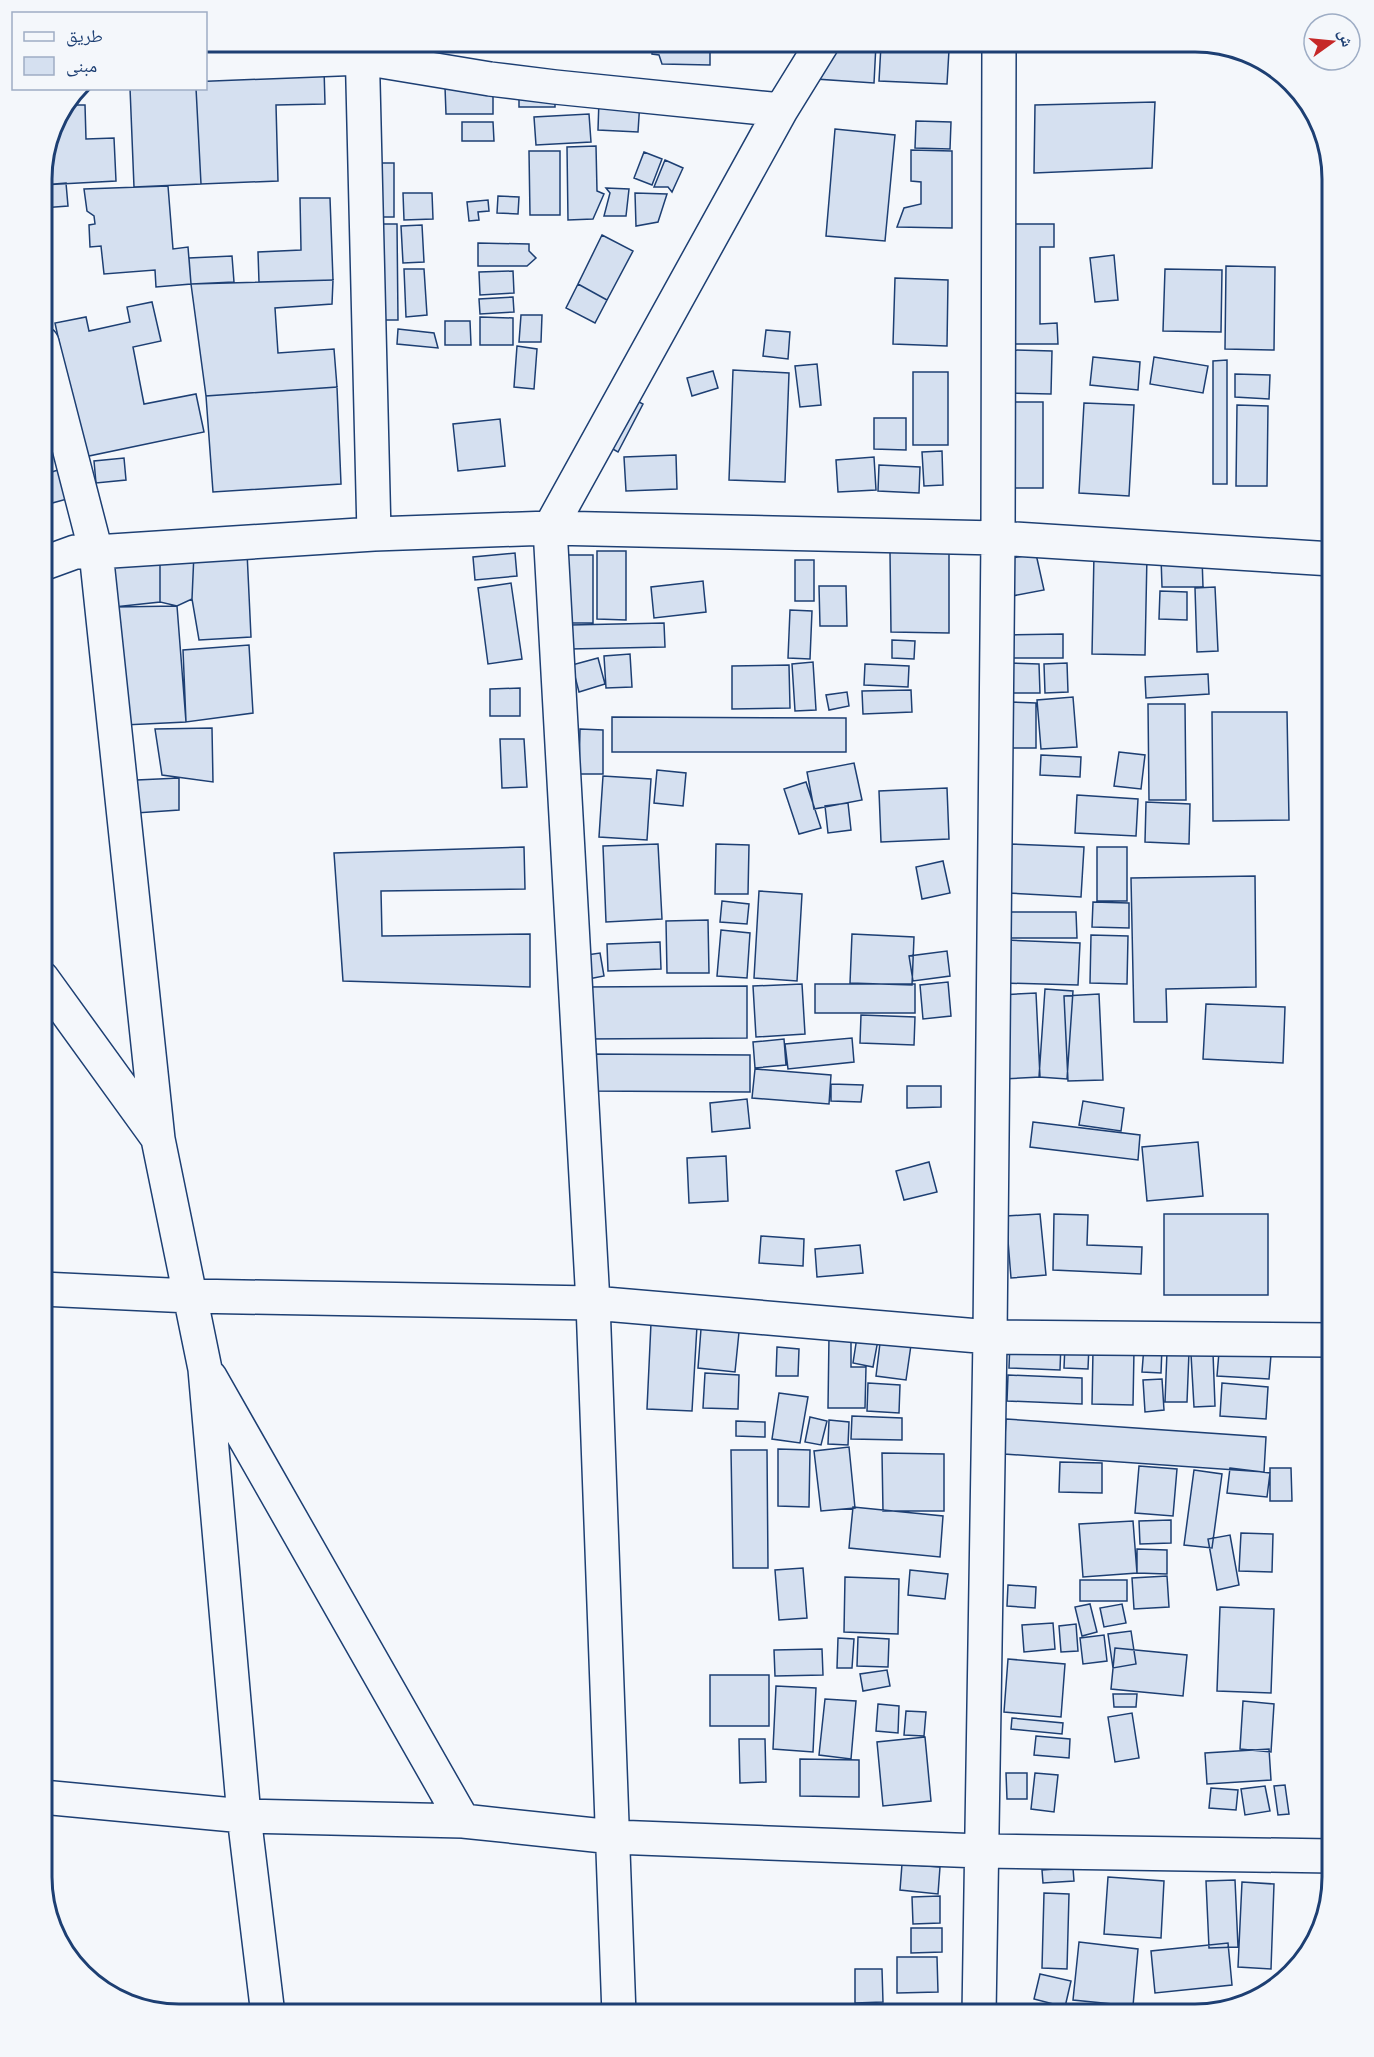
<svg xmlns="http://www.w3.org/2000/svg" width="1374" height="2057" viewBox="0 0 1374 2057" font-family="'Roboto Condensed','Noto Naskh Arabic',sans-serif">
<style>
.building{fill:#d5e0f0;stroke:#1d3f73;stroke-width:1.5}
.lines{fill:none;stroke-linecap:round;stroke-linejoin:round}
.minor-casing{stroke:#1d3f73;stroke-width:36}
.minor{stroke:#f4f7fb;stroke-width:33}
.rim{fill:none;stroke:#1d3f73;stroke-width:3}
</style>
<rect width="100%" height="100%" fill="#f4f7fb"/>
<path class="building" d="M206 42H293L206 45Z
M652 42H710V65L662 64 659 55 652 54Z
M735 42H753L751 49 741 52Z
M838 42 876 44 874 83 816 79Z
M881 45 949 50 947 84 879 81Z
M324 68 325 104 276 105 278 181 201 184 196 88H206V73Z
M445 87 493 88V114H446Z
M130 88H196L201 184 134 187Z
M519 90H555V107H519Z
M599 100 640 101 638 132 598 130Z
M1155 102 1152 168 1034 173 1035 105Z
M66 105H85L86 139 114 138 116 181 42 185V171L56 119Z
M589 114 591 142 536 145 534 117Z
M916 121 951 122 950 149 915 148Z
M462 122H493L494 141H462Z
M835 129 895 135 885 241 826 236Z
M596 146 597 191 604 194 593 219 568 220 567 147Z
M911 150 952 151V228L897 227 904 208 921 204V182L911 181Z
M529 151H560V215H530Z
M644 152 662 159 652 185 634 178Z
M665 160 683 168 672 192 668 187H654Z
M375 163H394V217H375Z
M66 183 68 206 42 208V185Z
M168 186 173 249 188 247 191 284 156 287 155 270 104 274 101 246 90 247 89 225 95 224 94 216 87 211 84 189Z
M606 188 629 189 626 216H604L610 193Z
M403 193H432L433 219 404 220Z
M635 193 667 194 658 222 636 226Z
M498 196 519 197 518 214 497 213Z
M300 198H330L333 280 259 282 258 252 301 250Z
M488 200 489 211 478 212 479 220 469 221 467 202Z
M376 224H397L398 320H377Z
M1007 224H1054V247H1040V324L1057 323 1058 344H1007Z
M422 225 424 262 403 263 401 226Z
M602 235 633 251 607 300 578 284Z
M478 243 529 244V251L536 258 527 266H478Z
M1114 255 1118 300 1095 302 1090 258Z
M232 256 234 282 191 284 189 258Z
M1226 266 1275 267 1274 350 1225 349Z
M404 269H424L427 315 406 317Z
M1165 269 1222 270 1221 332 1163 331Z
M513 271 514 293 480 295 479 272Z
M895 278 948 280 947 346 893 344Z
M333 280 332 304 275 308 278 353 334 349 337 387 206 396 191 284Z
M578 284 607 300 595 323 566 308Z
M513 297 514 312 480 314 479 299Z
M152 302 161 341 133 347 144 404 196 394 204 432 84 457 55 323 86 317 89 331 130 322 127 307Z
M521 315H542L541 342H519Z
M480 317 513 318V345H480Z
M445 321H470L471 345H445Z
M398 329 434 333 438 348 397 344Z
M766 330 790 332 788 359 763 356Z
M517 346 537 349 534 389 514 387Z
M1012 350 1052 351 1051 394 1010 393Z
M1093 357 1140 362 1138 390 1090 385Z
M1154 357 1208 366 1203 393 1150 384Z
M1227 360V484H1213V361Z
M817 364 821 405 800 407 795 366Z
M733 370 789 373 785 482 729 480Z
M713 371 718 388 692 396 687 378Z
M913 372H948V445H913Z
M1235 374 1270 375 1269 399 1235 397Z
M337 387 341 484 213 492 206 396Z
M620 392 643 404 618 452 595 439Z
M1007 402H1043V488H1008Z
M1084 403 1134 405 1129 496 1079 493Z
M1237 405 1268 406 1267 486H1236Z
M874 418H906V450L874 449Z
M500 419 505 466 458 471 453 424Z
M942 451 943 485 924 486 922 452Z
M676 455 677 489 626 491 624 457Z
M874 457 876 490 838 492 836 460Z
M124 458 126 480 96 483 94 461Z
M879 465 920 467 919 493 878 491Z
M58 470 67 499 45 505 42 496V475Z
M597 551H626V620L597 619Z
M247 552 251 637 199 640 192 599 194 553Z
M890 552 949 553V633L891 632Z
M194 553 192 599 177 606 160 602V558Z
M515 553 517 576 475 580 473 557Z
M1036 554 1044 590 1012 596 1005 559Z
M1094 554 1147 555 1145 655 1092 654Z
M568 555H593V623H568Z
M105 557 160 558V602L114 607Z
M1161 557H1202L1203 587H1162Z
M795 560H814V601H795Z
M703 581 706 612 654 618 651 587Z
M511 583 522 659 488 664 478 588Z
M819 586H846L847 626H820Z
M1215 587 1218 651 1197 652 1195 588Z
M1160 591 1187 592V620L1159 619Z
M177 606 186 722 124 725 114 607Z
M790 610 812 611 810 659 788 658Z
M664 623 665 647 570 649V625Z
M1063 634V658H1009V635Z
M892 640 915 641 914 659 892 658Z
M249 645 253 713 186 722 183 650Z
M630 654 632 687 606 688 604 656Z
M598 658 605 684 579 692 572 665Z
M813 662 816 710 795 711 792 664Z
M1007 663 1039 664 1040 693H1006Z
M1067 663 1068 692 1045 693 1044 664Z
M865 664 909 666 908 687 864 685Z
M789 665 790 708 732 709V666Z
M1208 674 1209 694 1146 698 1145 677Z
M520 688V716H490V689Z
M911 690 912 712 863 714 862 691Z
M847 692 849 706 829 710 826 695Z
M1073 697 1077 747 1041 749 1037 700Z
M1010 702 1036 703V748H1010Z
M1148 704H1185L1186 800H1149Z
M1212 712H1287L1289 820 1213 821Z
M612 717 846 718V752H612Z
M212 728 213 782 162 775 155 729Z
M580 729 603 730V774H579Z
M500 739H524L527 787 502 788Z
M1119 752 1145 755 1141 789 1114 786Z
M1041 755 1081 757 1080 777 1040 775Z
M854 763 862 800 814 809 807 772Z
M657 770 686 773 683 806 654 803Z
M603 776 651 779 647 840 599 837Z
M179 778V810L136 813 137 780Z
M806 782 821 828 799 834 784 789Z
M947 788 949 839 881 842 879 791Z
M1077 795 1138 799 1136 836 1075 833Z
M1146 802 1190 804 1189 844 1145 842Z
M848 803 851 830 828 833 825 806Z
M42 839 50 873 42 876Z
M658 844 662 919 606 922 603 846Z
M716 844 749 845 748 894H715Z
M1009 844 1084 847 1081 897 1007 893Z
M524 847 525 889 381 891 382 936 530 934V987L343 981 334 853Z
M1097 847H1127V901H1097Z
M943 861 950 893 922 899 916 867Z
M1255 876 1256 987 1166 989 1167 1022H1134L1131 878Z
M759 891 802 894 797 981 754 978Z
M722 901 749 904 747 924 720 922Z
M1093 902 1129 903V928L1092 927Z
M1008 912H1076L1077 938H1007Z
M708 920 709 973H667L666 921Z
M721 930 750 933 747 978 717 976Z
M852 934 914 937 912 985 850 983Z
M1091 935 1128 936 1127 984 1090 983Z
M1006 940 1080 943 1078 985 1004 983Z
M660 942 661 969 608 971 607 944Z
M947 951 950 976 913 981 909 956Z
M600 953 604 976 583 980 580 956Z
M948 982 951 1016 923 1019 920 985Z
M802 984 805 1034 756 1037 753 986Z
M815 984H915V1013H815Z
M747 986V1038L585 1039V987Z
M1045 989 1073 991 1067 1079 1039 1077Z
M1036 993 1040 1077 1003 1079 999 995Z
M1099 994 1103 1080 1068 1081 1064 996Z
M1206 1004 1285 1007 1283 1063 1203 1059Z
M861 1015 915 1017 914 1045 860 1043Z
M852 1038 854 1062 788 1069 785 1044Z
M784 1039 786 1065 755 1068 753 1042Z
M588 1054 750 1055V1092L588 1091Z
M755 1069 831 1075 829 1104 752 1098Z
M831 1084 863 1085 861 1102 831 1101Z
M907 1086H941V1107L907 1108Z
M747 1099 750 1128 712 1132 710 1103Z
M1083 1101 1124 1108 1121 1131 1079 1125Z
M1033 1122 1140 1135 1138 1160 1030 1147Z
M1198 1142 1203 1196 1147 1201 1142 1147Z
M726 1156 728 1201 689 1203 687 1158Z
M929 1162 937 1192 904 1200 896 1171Z
M1040 1214 1046 1275 1011 1278 1006 1216Z
M1054 1214 1088 1215 1087 1245 1142 1247 1141 1274 1053 1270Z
M1164 1214H1268V1295H1164Z
M761 1236 804 1239 803 1266 759 1263Z
M860 1245 863 1273 817 1277 815 1249Z
M651 1323 697 1326 692 1411 647 1409Z
M701 1329 739 1332 735 1372 698 1368Z
M881 1335 912 1338 906 1380 876 1376Z
M829 1336 851 1337V1367H866L865 1408H828Z
M857 1337 878 1340 873 1367 853 1363Z
M1010 1341 1061 1343 1060 1370 1009 1368Z
M1065 1345H1089L1088 1369 1064 1368Z
M1144 1346 1162 1347 1161 1373 1142 1372Z
M777 1347 799 1349 798 1376H776Z
M1093 1350H1134L1133 1405 1092 1404Z
M1167 1351 1189 1352 1187 1402H1165Z
M1219 1352 1271 1355 1269 1379 1217 1376Z
M1213 1353 1215 1406 1194 1407 1191 1354Z
M705 1373 739 1375 738 1409 703 1408Z
M1008 1375 1082 1378V1404L1007 1401Z
M1162 1379 1164 1410 1145 1412 1143 1380Z
M868 1383 900 1385 899 1413 867 1411Z
M1222 1383 1268 1387 1266 1419 1220 1416Z
M779 1393 808 1397 800 1443 772 1439Z
M852 1416 902 1418V1440L851 1439Z
M810 1417 827 1421 821 1445 805 1442Z
M1006 1419 1266 1437 1264 1472 1004 1454Z
M829 1420 849 1422 848 1445 828 1444Z
M736 1421 765 1422V1437L736 1436Z
M849 1447 855 1508 821 1511 814 1451Z
M778 1449 810 1450 809 1507 778 1506Z
M731 1450H767L768 1568H733Z
M882 1453 944 1454V1511H883Z
M1060 1462 1102 1463V1493L1059 1492Z
M1139 1466 1177 1469 1173 1516 1135 1513Z
M1230 1468 1270 1473 1267 1497 1227 1493Z
M1270 1468H1291L1292 1501H1270Z
M1194 1470 1222 1474 1212 1548 1184 1545Z
M853 1507 943 1516 940 1557 849 1548Z
M1171 1520V1543L1140 1544 1139 1521Z
M1133 1521 1137 1573 1083 1577 1079 1524Z
M1241 1533 1273 1534 1272 1572 1239 1571Z
M1230 1535 1239 1585 1217 1590 1208 1539Z
M1137 1549 1167 1550V1574L1137 1573Z
M803 1568 807 1618 779 1620 775 1570Z
M910 1570 948 1574 945 1599 908 1595Z
M1167 1576 1169 1607 1134 1609 1132 1578Z
M845 1577 899 1579 898 1634 844 1632Z
M1080 1580H1127V1601H1080Z
M1008 1585 1036 1587 1035 1608 1007 1606Z
M1090 1604 1097 1632 1082 1636 1075 1607Z
M1122 1604 1126 1623 1104 1627 1100 1608Z
M1220 1607 1274 1609 1271 1693 1217 1691Z
M1053 1623 1055 1649 1024 1652 1022 1625Z
M1076 1624 1078 1651 1061 1652 1059 1626Z
M1131 1631 1136 1664 1113 1668 1108 1634Z
M1104 1635 1107 1661 1083 1664 1080 1638Z
M858 1637 889 1639 888 1667 857 1666Z
M838 1638 854 1639 852 1668H837Z
M1115 1648 1187 1655 1183 1696 1111 1689Z
M822 1649 823 1675 775 1676 774 1650Z
M1008 1659 1065 1664 1061 1717 1004 1712Z
M887 1670 890 1686 863 1691 860 1674Z
M710 1675H769V1726H710Z
M776 1686 816 1688 813 1752 773 1749Z
M1113 1694H1137L1136 1707H1114Z
M825 1699 856 1701 851 1759 819 1755Z
M1243 1701 1274 1704 1271 1752 1240 1749Z
M878 1704 899 1706 898 1733 876 1731Z
M906 1711 926 1712 924 1736 904 1735Z
M1132 1713 1139 1758 1115 1762 1108 1717Z
M1012 1718 1063 1723 1062 1734 1011 1729Z
M1036 1736 1070 1739 1069 1758 1034 1755Z
M925 1737 931 1801 883 1806 877 1742Z
M739 1739H765L766 1782 740 1783Z
M1269 1749 1271 1780 1207 1784 1205 1753Z
M800 1759 859 1760V1797L800 1796Z
M1006 1773H1027V1799H1007Z
M1035 1773 1058 1775 1054 1812 1031 1809Z
M1285 1785 1289 1814 1278 1815 1274 1786Z
M1265 1786 1270 1811 1245 1815 1241 1789Z
M1211 1788 1238 1790 1236 1810 1209 1808Z
M902 1864 940 1867 938 1894 900 1890Z
M1073 1868 1074 1881 1043 1883 1042 1870Z
M1108 1877 1164 1881 1161 1938 1104 1934Z
M1235 1880 1238 1947 1209 1948 1206 1881Z
M1242 1882 1274 1884 1271 1969 1238 1967Z
M1044 1893 1069 1894 1067 1969 1042 1968Z
M940 1896V1923L913 1924 912 1897Z
M911 1928H942V1952L911 1953Z
M1079 1942 1138 1949 1133 2006 1073 2000Z
M1228 1943 1232 1985 1155 1993 1151 1951Z
M897 1957H937L938 1992 897 1993Z
M855 1969H882L883 2002 855 2003Z
M1040 1974 1071 1981 1065 2007 1034 1999Z
M1081 2008 1111 2010 1110 2015H1081Z
M994 2010H1041V2015H995Z
M1132 2012 1169 2013V2015H1132Z"/>
<g class="lines">
<defs>
<path id="minor" d="M362 42 374 534
M206 64 363 58 490 79 555 87 781 110
M42 343 96 552 158 1139 205 1369 244 1816 268 2015
M42 564 75 552H96L374 534 550 528 998 538 1332 559
M42 978 157 1137
M42 1289 190 1296 593 1303 990 1337 1332 1340
M210 1377 463 1821
M42 1797 244 1816 463 1821 613 1837 981 1851 1332 1856
M619 2015 593 1303 550 528 781 110 823 42
M979 2015 990 1337 998 538 999 42"/>
</defs>
<use href="#minor" class="minor-casing"/>
<use href="#minor" class="minor"/>
</g>
<path d="M0 0H1374V2057H0ZM179 52H1195A127 127 0 0 1 1322 179V1877A127 127 0 0 1 1195 2004H179A127 127 0 0 1 52 1877V179A127 127 0 0 1 179 52Z" fill="#f4f7fb" fill-rule="evenodd"/>
<path class="rim" d="M179 52H1195A127 127 0 0 1 1322 179V1877A127 127 0 0 1 1195 2004H179A127 127 0 0 1 52 1877V179A127 127 0 0 1 179 52Z"/>
<rect x="12" y="12" width="195" height="78" fill="#f4f7fb" stroke="#9eadc5" stroke-width="1.5"/>
<rect x="24" y="32" width="30" height="9" fill="#f4f7fb" stroke="#9eadc5" stroke-width="1.5"/>
<text x="66" y="42" font-size="18" fill="#1d3f73">طريق</text>
<rect x="24" y="57" width="30" height="18" fill="#d5e0f0" stroke="#9eadc5" stroke-width="1.5"/>
<text x="66" y="72" font-size="18" fill="#1d3f73">مبنى</text>
<g transform="translate(1332 42) rotate(75)"><circle r="28" fill="#f4f7fb" stroke="#9eadc5" stroke-width="1.5"/>
<path d="M0-4.5L10 22L0 15L-10 22Z" fill="#c62828"/>
<text y="-9" font-size="16" font-weight="bold" text-anchor="middle" fill="#1d3f73">ش</text>
</g>
</svg>
